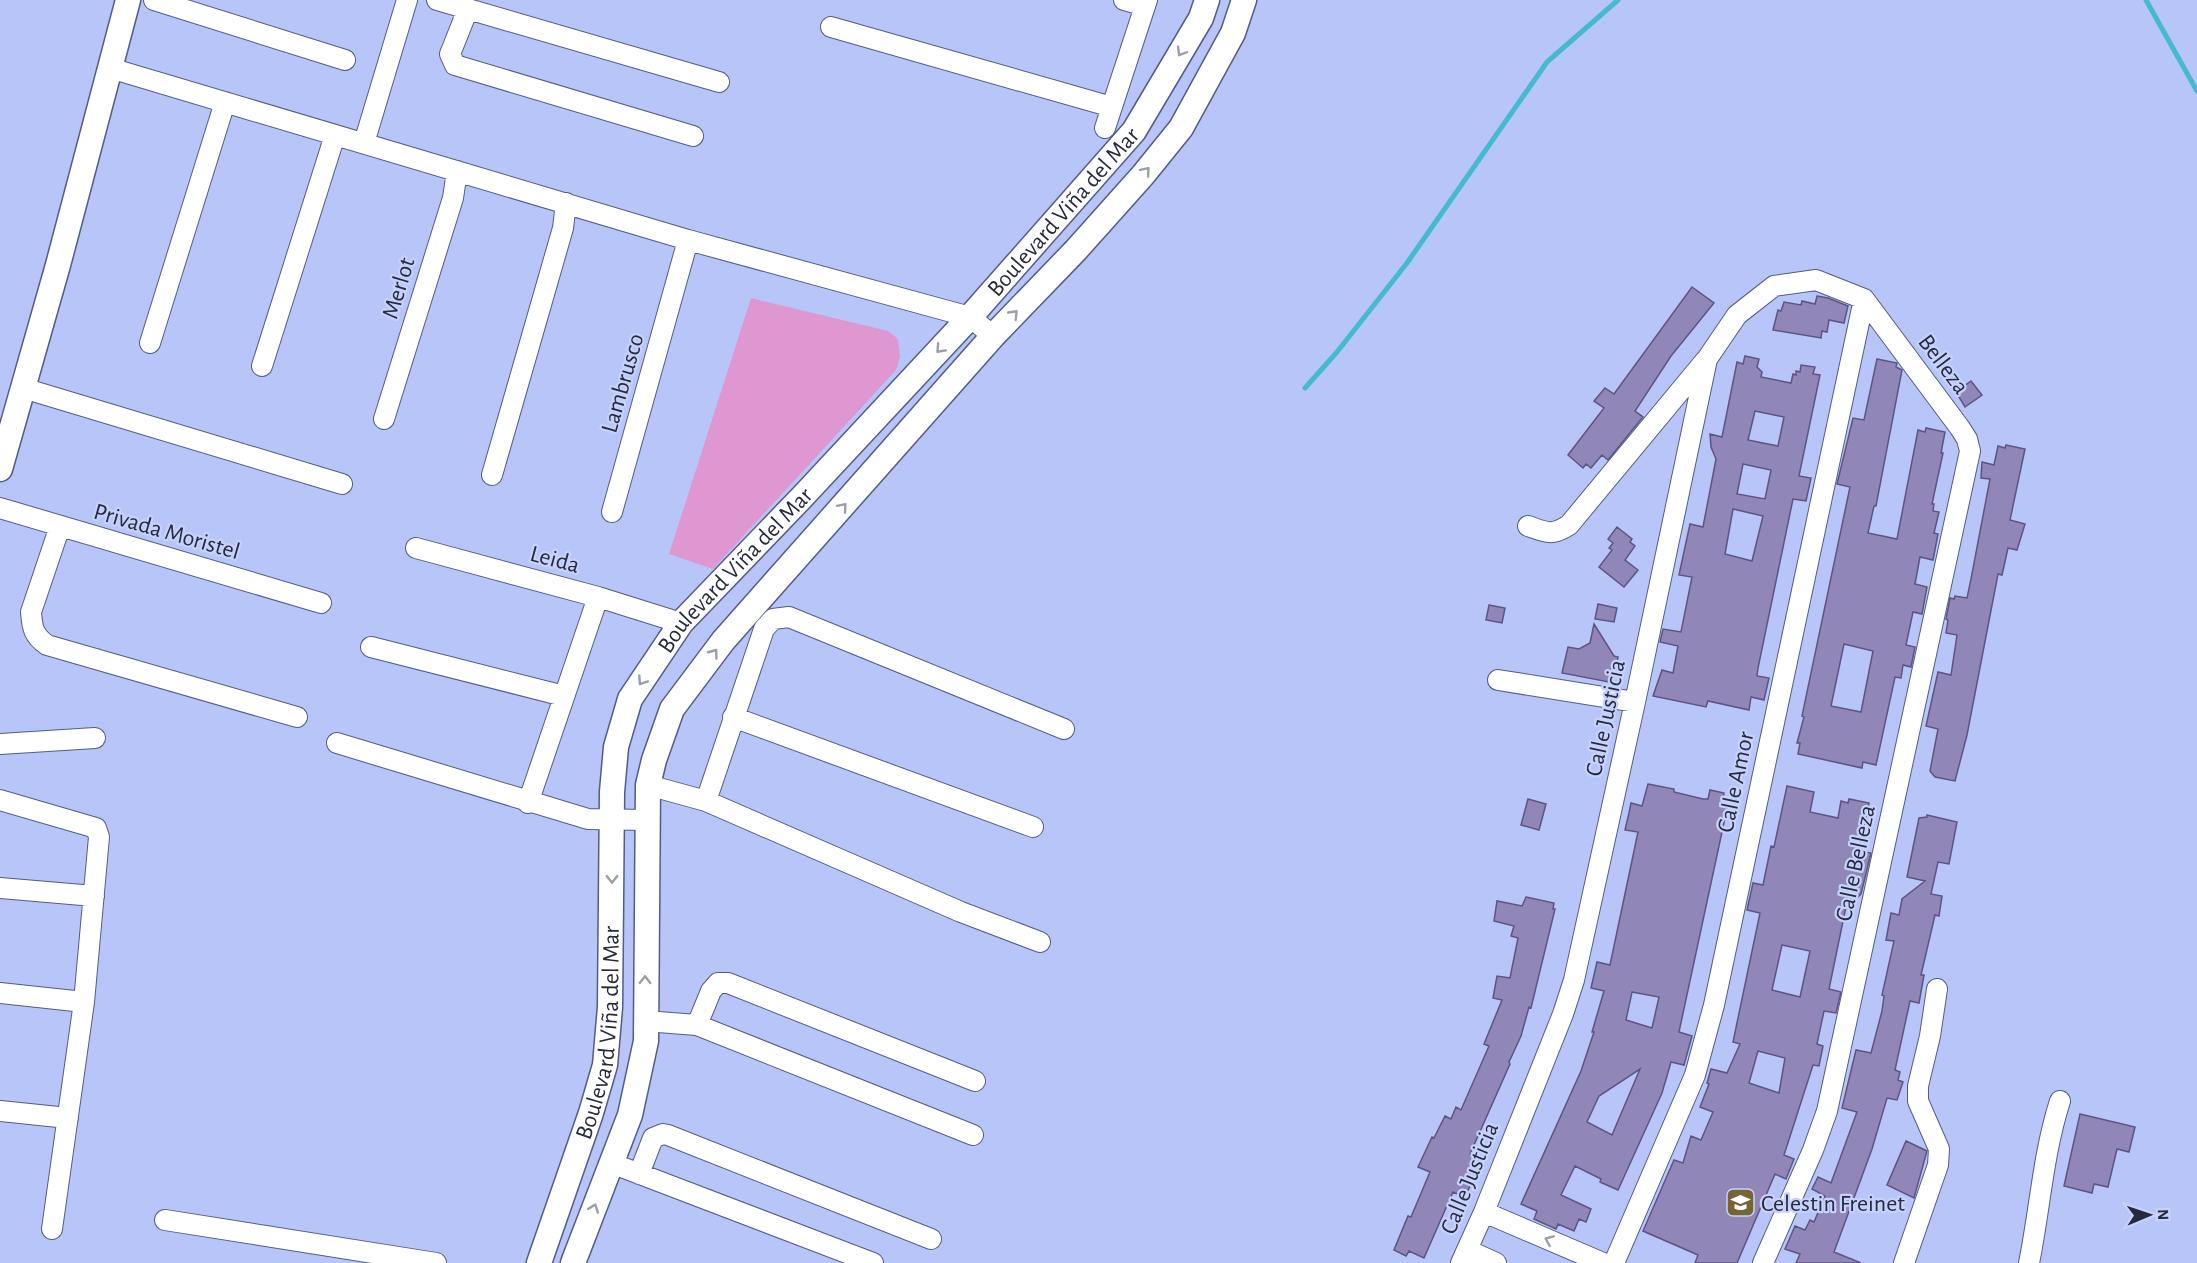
<svg xmlns="http://www.w3.org/2000/svg" width="2197" height="1263" viewBox="0 0 2197 1263" font-family="'Alegreya Sans',sans-serif">
<style>
.green{fill:#de97d1}
.lines{fill:none;stroke-linecap:round;stroke-linejoin:round}
.stream{stroke:#45b9d0;stroke-width:5}
.building{fill:#9086b8;stroke:#5e5482;stroke-width:1.5;fill-rule:evenodd}
.minor-casing{stroke:#515c89;stroke-width:22}
.tertiary-casing{stroke:#515c89;stroke-width:27}
.minor{stroke:#fff;stroke-width:20}
.tertiary{stroke:#fff;stroke-width:24}
.oneway{stroke:#9d9fa8}
.labels{text-anchor:middle;stroke-width:4.5;stroke-linejoin:round;paint-order:stroke}
.street-label{font-size:24px;fill:#252a3e;stroke:#c7d2fc}
.poi-label{font-size:24px;fill:#252a3e;stroke:#c7d2fc;text-anchor:start}
</style>
<rect width="100%" height="100%" fill="#b7c5f8"/>
<path class="green" d="M751 298 888 331 898 339 900 357 896 370 713 569 669 554Z"/>
<g class="lines">
<path class="stream" d="M2146 0 2197 91
M1305 388 1337 352 1407 263 1547 62 1618 0"/>
</g>
<path class="building" d="M1692 287 1714 303 1671 356 1635 411 1643 417 1638 423 1608 460 1602 455 1591 468 1586 464 1583 468 1568 455 1604 408 1594 401 1605 388 1614 394Z
M1817 296 1828 298 1848 306 1844 323 1829 320 1827 332 1822 331 1821 338 1773 330 1778 310 1781 311 1784 302 1801 305 1802 301 1815 304Z
M1745 356 1759 359 1757 367 1762 372 1761 377 1791 383 1793 374 1796 375V371L1800 372 1801 365 1815 367 1813 374 1820 375 1799 476 1811 478 1806 501 1793 499 1758 668 1757 676 1769 678 1764 700 1751 697 1749 710 1708 701 1706 707 1653 696 1662 670 1673 673 1678 646 1660 642 1663 629 1681 632 1692 577 1679 575 1690 524 1703 527 1716 459 1711 447 1710 434 1722 437 1737 362 1743 364ZM1755 411 1784 417 1778 446 1748 440ZM1743 464 1771 470 1765 499 1737 494ZM1733 509 1763 516 1752 561 1725 554Z
M1877 359 1897 363 1896 367 1902 370 1876 506H1874L1868 533 1897 539 1918 430 1925 432 1926 428 1945 432 1941 453H1943L1932 504H1934L1933 511 1939 512 1934 533 1938 534 1933 560 1920 557 1915 584 1927 587 1922 614 1913 612 1906 645 1915 647 1911 667 1903 665 1901 678 1895 677 1876 765 1863 762 1862 768 1798 754 1800 743H1797L1804 717 1802 716 1850 487 1837 484 1853 418 1864 420ZM1844 644 1873 651 1861 712 1831 706Z
M1971 381 1982 395 1965 407 1956 392Z
M2006 445 2025 449 2010 520 2025 524 2017 550 2008 548 2002 575 1998 574 1967 735 1955 781 1935 777 1930 771 1938 729 1926 726 1938 672 1951 675 1957 635 1946 633 1948 620 1946 619 1950 598 1954 599 1955 596 1967 598 1971 579 1990 479 1981 478 1982 462 1994 465 1998 446 2005 448Z
M1617 527 1632 539 1630 542 1635 546 1625 560 1638 570 1624 587 1599 567 1612 550 1609 548 1613 543 1608 539Z
M1598 604 1617 608 1614 622 1595 619Z
M1489 605 1505 608 1502 623 1486 620Z
M1594 624 1614 656 1618 657 1614 677 1610 678 1609 682 1562 673 1568 647 1579 649 1590 643Z
M1648 784 1674 789V792L1703 799H1708L1710 790 1724 793 1722 803 1728 804 1679 1032 1692 1036 1684 1065 1671 1062 1662 1093 1618 1190 1600 1182 1601 1179 1575 1166 1561 1195 1591 1209 1586 1222 1579 1219 1574 1231 1558 1224 1556 1229 1534 1219 1537 1211 1521 1204 1581 1071 1594 1032H1592L1604 991 1591 988 1597 962 1610 965 1638 832 1625 830 1629 813 1631 803 1642 806ZM1632 992 1659 997 1652 1028 1626 1020ZM1640 1069 1612 1135 1587 1122 1599 1096Z
M1787 786 1814 792 1810 812 1838 818 1841 801 1848 803 1849 799 1869 803 1859 851 1871 853 1861 894 1856 899 1848 897 1829 989 1841 992 1836 1013 1824 1011 1817 1044 1823 1046 1819 1066 1813 1065 1784 1155 1794 1159 1786 1179 1775 1174 1737 1263H1695L1698 1255 1643 1231 1674 1160 1683 1163 1691 1136 1701 1140 1713 1112 1700 1107 1709 1084 1707 1083 1711 1069 1727 1073 1740 1044 1733 1042 1760 913 1747 910 1753 883 1763 885 1771 846 1774 847ZM1782 945 1810 951 1800 997 1772 990ZM1758 1051 1785 1058 1779 1093 1749 1083Z
M1528 799 1546 804 1539 830 1521 825Z
M1927 815 1957 822 1949 864 1938 862 1931 894 1942 896 1939 916 1935 915 1921 975H1924L1919 1003 1910 1001 1895 1070 1900 1072 1898 1080 1903 1082 1897 1100 1887 1098 1872 1149 1834 1252 1861 1263H1796L1800 1254 1785 1249 1795 1226 1805 1230 1810 1220 1814 1222 1825 1196 1812 1189 1818 1177 1831 1183 1857 1112 1842 1108 1856 1050 1871 1053 1882 1011 1884 996 1882 995 1894 941 1886 940 1891 913 1899 915 1902 899 1925 881 1907 877 1919 818 1927 817Z
M1526 897 1554 903 1553 909H1555L1531 1008 1529 1007 1521 1036 1509 1062 1510 1064 1470 1154 1482 1160 1465 1197 1453 1192 1424 1258 1409 1251 1406 1256 1394 1250 1408 1216 1411 1217 1430 1172 1418 1167 1432 1137 1434 1138 1445 1116 1451 1119 1456 1107 1461 1110 1489 1046 1484 1044 1502 1000 1493 998 1497 976 1510 978 1518 938 1511 936 1514 926 1494 921 1497 901 1522 906Z
M2080 1114 2135 1127 2129 1152 2117 1149 2108 1187 2094 1184 2092 1193 2064 1186Z
M1906 1141 1927 1151 1914 1198 1887 1185Z"/>
<g class="lines">
<defs>
<path id="minor" d="M154 0 345 60
M437 0 719 82
M1124 0 1145 6
M468 9 450 54 455 65 693 136
M831 27 1112 107
M110 68 688 240 970 317 993 336
M1105 128 1147 0
M364 143 407 0
M150 343 225 102
M262 366 335 135
M23 388 342 484
M384 419 453 198 457 171
M492 475 563 228 566 203
M0 508 321 603
M612 512 688 240
M60 526 31 612C32 628 34 636 47 645L297 717
M1528 526C1547 533 1552 536 1569 525L1705 361
M416 548 598 597 681 623
M371 647 564 696
M1498 680 1635 702
M733 717 1033 827
M337 743 588 819 646 820
M0 744 95 738
M648 785 706 801 961 912 1040 942
M0 800 96 828 99 837 84 1002 52 1229
M706 801 764 629 773 619 789 617 1064 729
M528 803 598 597
M0 888 94 896
M0 993 84 1002
M645 1021 697 1025 973 1135
M697 1025 711 991 718 983H728L975 1081
M0 1111 68 1118
M611 1163 873 1263
M639 1174 653 1138 663 1134 668 1135 931 1239
M1484 1212 1603 1263
M165 1220 436 1263
M1467 1250 1496 1263
M1461 1263 1484 1212 1563 1014 1574 980 1635 702 1707 359 1737 315 1774 286 1816 280 1864 299
M1614 1263 1695 1075 1714 1005 1864 299
M1763 1263 1813 1150 1827 1111 1970 451 1967 439 1960 428 1864 299
M1904 1263 1938 1165 1939 1149 1918 1101V1086L1930 1036 1937 989
M2029 1263C2040 1209 2043 1154 2060 1101"/>
<g id="tertiary">
<path d="M0 469 58 265 128 0"/>
<path id="s1" d="M539 1263 591 1113 605 1065 610 1007 612 792 616 747 630 699 681 623 805 494 970 317 1134 131 1201 18 1207 0"/>
<path d="M573 1263 630 1115 646 1041 648 785 654 760 672 709 723 641 993 336 1076 250 1143 175 1181 128 1233 33 1244 0"/>
</g>
</defs>
<use href="#minor" class="minor-casing"/>
<use href="#tertiary" class="tertiary-casing"/>
<use href="#minor" class="minor"/>
<use href="#tertiary" class="tertiary"/>
</g>
<defs><path id="oneway-chevron" d="M-2-3.5L2.5 0L-2 3.5" fill="none" stroke-width="1.6" stroke-linecap="round" stroke-linejoin="round" transform="scale(1.5)"/></defs>
<g class="oneway">
<use href="#oneway-chevron" transform="translate(1181 52) rotate(121)"/>
<use href="#oneway-chevron" transform="translate(1146 171) rotate(-50)"/>
<use href="#oneway-chevron" transform="translate(1014 314) rotate(-46)"/>
<use href="#oneway-chevron" transform="translate(940 349) rotate(133)"/>
<use href="#oneway-chevron" transform="translate(843 507) rotate(-49)"/>
<use href="#oneway-chevron" transform="translate(714 653) rotate(-53)"/>
<use href="#oneway-chevron" transform="translate(642 681) rotate(124)"/>
<use href="#oneway-chevron" transform="translate(612 879) rotate(90)"/>
<use href="#oneway-chevron" transform="translate(645 980) rotate(-89)"/>
<use href="#oneway-chevron" transform="translate(594 1208) rotate(-69)"/>
<use href="#oneway-chevron" transform="translate(1549 1240) rotate(-157)"/>
</g>
<defs>
<symbol id="school-square" viewBox="-11 -11 22 22"><rect x="-9" y="-9" width="18" height="18" rx="4" fill="#746533" stroke="#c7d2fc"/><path d="M0-5L7-2L0 1L-7-2ZM-4 1L0 2.5L4 1V4Q0 6-4 4Z" fill="#fff"/></symbol>
</defs>
<g fill-rule="evenodd">
<use href="#school-square" x="1724" y="1186" width="33" height="33"/>
</g>
<g class="labels">
<g class="street-label">
<text dy="8" stroke="none"><textPath href="#s1" startOffset="1230">Boulevard Viña del Mar</textPath></text>
<text transform="translate(398 288) rotate(-73)" y="8">Merlot</text>
<text transform="translate(1944 364) rotate(53)" y="8">Belleza</text>
<text transform="translate(622 383) rotate(-74)" y="8">Lambrusco</text>
<text transform="translate(167 531) rotate(16)" y="8">Privada Moristel</text>
<text transform="translate(555 559) rotate(15)" y="8">Leida</text>
<text dy="8" stroke="none"><textPath href="#s1" startOffset="744">Boulevard Viña del Mar</textPath></text>
<text transform="translate(1605 718) rotate(-78)" y="8">Calle Justicia</text>
<text transform="translate(1735 782) rotate(-78)" y="8">Calle Amor</text>
<text transform="translate(1855 863) rotate(-78)" y="8">Calle Belleza</text>
<text dy="8" stroke="none"><textPath href="#s1" startOffset="240">Boulevard Viña del Mar</textPath></text>
<text transform="translate(1469 1178) rotate(-68)" y="8">Calle Justicia</text>
</g>
<g class="poi-label">
<text x="1761" y="1211">Celestin Freinet</text>
</g>
</g>
<g transform="translate(2149 1215) rotate(88)" stroke="#c7d2fc" stroke-width="4.5" paint-order="stroke">
<path d="M0-4.5L10 22L0 15L-10 22Z" fill="#252a3e"/>
<text y="-9" font-size="16" font-weight="bold" text-anchor="middle" fill="#252a3e">N</text>
</g>
</svg>
